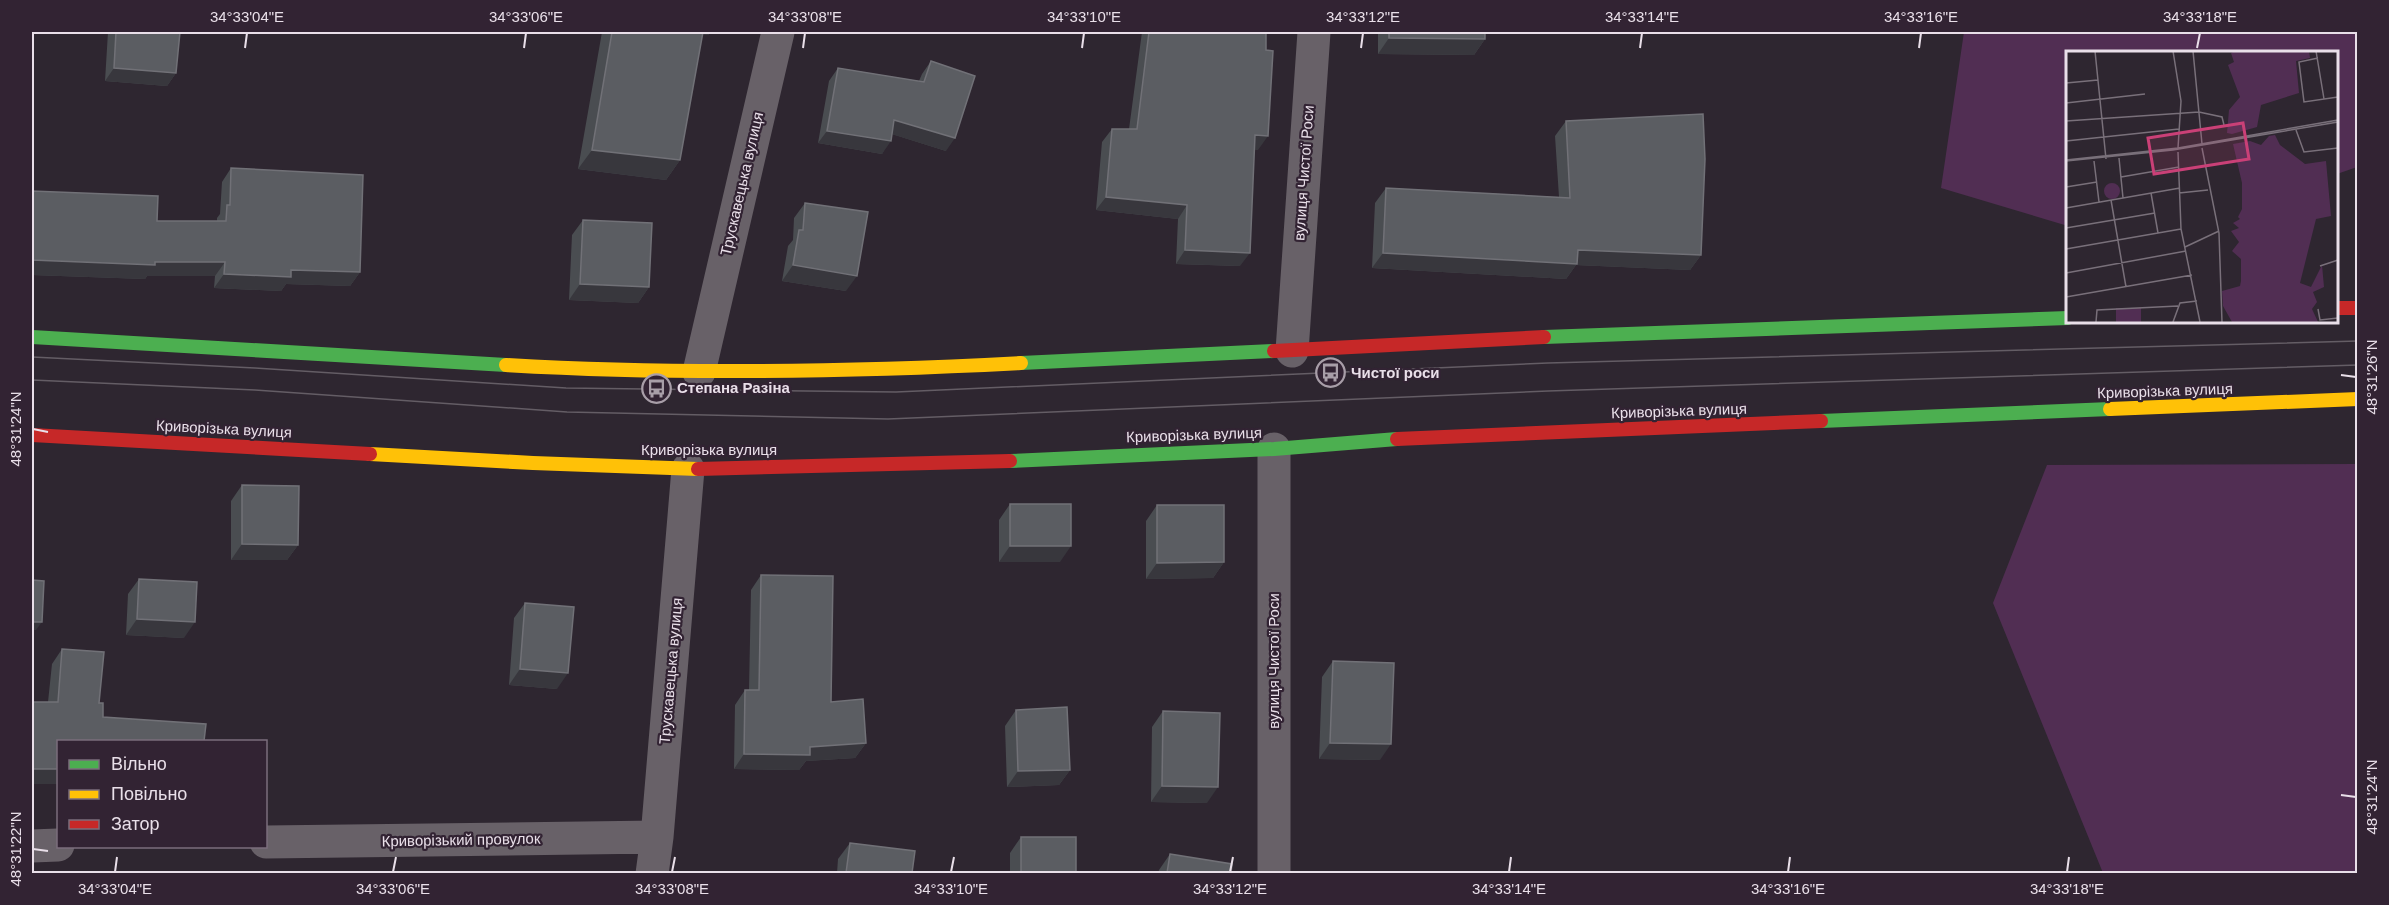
<svg xmlns="http://www.w3.org/2000/svg" width="2389" height="905" viewBox="0 0 2389 905" font-family="Helvetica,sans-serif">
<style>
.green{fill:#512e53}
.lines{fill:none;stroke-linecap:round;stroke-linejoin:round}
.street{stroke:#686168;stroke-width:33}
.fast{stroke:#4caf50;stroke-width:14}
.slow{stroke:#ffc107;stroke-width:14}
.jam{stroke:#c62828;stroke-width:14}
.tram{stroke:#645d65;stroke-width:1.5}
.wall{fill:#4a4d51}
.shaded-wall{fill:#38373d}
.building{fill:#5b5d62;stroke:#717177;stroke-width:1.5}
.ticks{fill:none;stroke:#e9dfe9;stroke-width:2}
.labels{text-anchor:middle;stroke-width:4.5;stroke-linejoin:round;paint-order:stroke}
.street-label{font-size:15px;fill:#e9dfe9;stroke:#322333}
.poi-label{font-size:15px;font-weight:bold;fill:#e9dfe9;stroke:#322333;text-anchor:start}
.inset-road{fill:none;stroke:#79707a;stroke-width:1.5}
.view{fill:#ca4077;fill-opacity:0.15;stroke:#ca4077;stroke-width:3}
.inset-edge{fill:none;stroke:#e9dfe9;stroke-width:3}
.neatline{fill:none;stroke:#e9dfe9;stroke-width:2}
.ticks-label{font-size:15px;text-anchor:middle;fill:#e9dfe9}
</style>
<rect width="100%" height="100%" fill="#2e2630"/>
<path class="green" d="M1964 32H2357V167L2337 174 2336 52H2068V226L1941 188Z
M2357 464V873H2103L1993 603 2047 465Z"/>
<g class="lines">
<path class="street" d="M1292 351 1314 32
M699 372 778 32
M266 842 657 837
M32 846 58 845
M652 874 657 837 688 469
M1274 874V449"/>
<path class="fast" d="M32 337 506 365
M1544 337 2068 318
M1021 363 1274 351
M1821 421 2110 409
M1010 461 1274 449 1397 439"/>
<path class="slow" d="M506 365C678 375 850 372 1021 363
M2110 409 2358 399
M370 454 533 463 698 469"/>
<path class="jam" d="M2336 308H2358
M1274 351 1544 337
M32 435 370 454
M1397 439 1821 421
M698 469 1010 461"/>
<path class="tram" d="M32 357 255 368 566 388 896 392 1548 363 2358 341
M32 380 255 390 567 412 888 419 1548 391 2358 365"/>
</g>
<path class="wall" d="M108 32H180L176 73 167 86 105 81Z
M602 32H711L708 35 702 34 680 160 666 180 578 169Z
M1142 32H1266L1258 150 1254 149 1240 266 1176 264 1178 219 1096 210 1102 142 1112 129H1129Z
M1378 32H1485V39L1474 55 1378 54Z
M931 61 946 151 892 134 882 154 818 143 829 81 838 68 919 81 922 74Z
M1566 121 1701 255 1690 270 1576 265 1566 279 1372 268 1375 203 1386 188 1559 197 1555 136Z
M231 168 360 272 350 286 286 284 281 291 214 288 215 276H147L145 279 32 275V191L157 221H217V218L220 214 222 182Z
M805 203 846 291 782 281 788 246 793 240 794 218Z
M583 220 649 287 638 303 569 300 572 235Z
M242 485 298 545 287 560H231V501Z
M1010 504 1060 562H999V520Z
M1157 505 1224 562 1213 578 1146 579V521Z
M761 575 831 702 866 743 855 758 806 761 799 770 734 769 735 705 745 690H749L751 590Z
M139 579 184 638 126 635 128 594Z
M525 603 557 689 509 685 514 618Z
M62 649 99 703 103 717 48 702 52 664Z
M1333 661 1380 760 1319 759 1322 677Z
M1016 710 1070 770 1059 785 1007 787 1005 726Z
M1163 711 1207 803 1151 802 1152 727Z
M1021 837 1076 873H1010V853Z
M850 843 912 873H837L838 859Z
M1170 854 1231 873H1158L1159 870Z"/>
<path class="shaded-wall" d="M693 32H711L708 35 692 33Z
M1389 38 1485 39 1474 55 1378 54Z
M114 68 176 73 167 86 105 81Z
M894 120 955 138 946 151 885 132Z
M827 131 891 141 882 154 818 143Z
M1255 135 1268 136 1258 150 1245 149Z
M592 150 680 160 666 180 578 169Z
M1106 197 1187 205 1178 219 1096 210Z
M1185 250 1250 253 1240 266 1176 264Z
M1578 250 1701 255 1690 270 1576 265 1566 279 1372 268 1383 253Z
M32 260 155 262H225L215 276H147L145 279 32 275Z
M793 265 857 276 846 291 782 281Z
M291 270 360 272 350 286 286 284 281 291 214 288 224 274Z
M580 284 649 287 638 303 569 300Z
M242 544 298 545 287 560H231Z
M1010 546H1071L1060 562H999Z
M1224 562 1213 578 1146 579 1157 563Z
M137 619 195 622 184 638 126 635Z
M32 622H42L36 630H32Z
M520 669 568 673 557 689 509 685Z
M866 743 855 758 806 761 799 770 734 769 744 754 810 747Z
M1330 743 1391 744 1380 760 1319 759Z
M32 769H58V784H32Z
M1070 770 1059 785 1007 787 1018 771Z
M1162 786 1218 787 1207 803 1151 802Z"/>
<path class="building" d="M116 32H180L176 73 114 68Z
M612 32H703L680 160 592 150Z
M1149 32H1266V50L1273 51 1268 136 1255 135 1250 253 1185 250 1187 205 1106 197 1112 129H1137Z
M1389 32H1485V39L1389 38Z
M931 61 975 76 955 138 894 120 891 141 827 131 838 68 924 82Z
M1703 114 1705 159 1701 255 1578 250 1577 264 1383 253 1386 188 1570 198 1566 121Z
M231 168 363 175 360 272 291 270V277L224 274 225 262H155V265L32 260V191L158 196 157 221H226L227 205H230Z
M805 203 868 212 857 276 793 265 799 230H803Z
M583 220 652 223 649 287 580 284Z
M242 485 299 486 298 545 242 544Z
M1010 504H1071V546H1010Z
M1157 505H1224V562L1157 563Z
M761 575 833 576 831 702 863 699 866 743 810 747V755L744 754 745 690H759Z
M139 579 197 582 195 622 137 619Z
M32 580 44 581 42 622H32Z
M525 603 574 607 568 673 520 669Z
M62 649 104 652 99 703H103V717L206 724 204 741H58V769H32V702H58Z
M1333 661 1394 663 1391 744 1330 743Z
M1067 707 1070 770 1018 771 1016 710Z
M1163 711 1220 713 1218 787 1162 786Z
M1021 837H1076V873H1021Z
M850 843 915 851 912 873H846Z
M1170 854 1232 864 1231 873H1167Z"/>
<path class="ticks" d="M245 48 247 33M524 48 526 33M803 48 805 33M1082 48 1084 33M1361 48 1363 33M1640 48 1642 33M1919 48 1921 33M2197 48 2200 33M2341 375 2356 377M33 429 48 432M2341 795 2356 797M33 849 48 851M115 872 117 857M393 872 396 857M672 872 675 857M951 872 954 857M1230 872 1233 857M1509 872 1511 857M1788 872 1790 857M2067 872 2069 857"/>
<defs>
<symbol id="bus-ring" viewBox="-11 -11 22 22"><circle r="9.5" fill="#322333" stroke="#a89ea8" stroke-width="1.5"/><path d="M-5-6H5V4H4V6H2V4H-2V6H-4V4H-5ZM-3.5-4V0h7V-4ZM-3.5 1.2v1.5H-2V1.2ZM2 1.2v1.5H3.5V1.2Z" fill="#a89ea8"/></symbol>
</defs>
<g fill-rule="evenodd">
<use href="#bus-ring" x="1314" y="356" width="33" height="33"/>
<use href="#bus-ring" x="640" y="372" width="33" height="33"/>
</g>
<g class="labels">
<g class="street-label">
<text transform="translate(1304 173) rotate(-86)" y="5">вулиця Чистої Роси</text>
<text transform="translate(742 184) rotate(-77)" y="5">Трускавецька вулиця</text>
<text transform="translate(2165 391) rotate(-2)" y="5">Криворізька вулиця</text>
<text transform="translate(1679 411) rotate(-2)" y="5">Криворізька вулиця</text>
<text transform="translate(224 429) rotate(3)" y="5">Криворізька вулиця</text>
<text transform="translate(1194 435) rotate(-2)" y="5">Криворізька вулиця</text>
<text x="709" y="455">Криворізька вулиця</text>
<text transform="translate(1274 661) rotate(-90)" y="5">вулиця Чистої Роси</text>
<text transform="translate(671 671) rotate(-85)" y="5">Трускавецька вулиця</text>
<text transform="translate(461 840) rotate(-1)" y="5">Криворізький провулок</text>
</g>
<g class="poi-label">
<text x="1351" y="378">Чистої роси</text>
<text x="677" y="393">Степана Разіна</text>
</g>
</g>
<g transform="translate(2066 51)">
<rect width="272" height="272" fill="#2e2630"/>
<path d="M169 0H243L244 7 230 10 233 42 195 54 191 76 166 83 161 82 163 59 174 46 162 14 168 11 165 2ZM209 84 214 94 239 113 260 110 265 165 250 168 234 232 245 236 256 214 258 236 247 241 251 251 246 258 252 271H166L157 255 156 240 174 235 175 230V208L166 200 173 191 165 180 173 177 167 172 174 168 172 166 176 158V132L167 93 184 90 195 94 203 85ZM38 140a8 8 0 1 1 16 0a8 8 0 1 1-16 0ZM50 257H75V271H89H50Z" fill="#512e53"/>
<path class="inset-road" d="M29 0 40 108M107 0 115 50 112 97M127 0 136 93M250 0 258 48M252 7 233 11 238 51 272 46M0 32 32 29M0 52 79 43M0 70 133 61 156 66 158 74M230 79 238 101 272 97M0 90 113 78M136 97 153 182 156 271M112 101 115 178 134 271M53 107 57 147M0 109 112 97 272 69M0 110 107 99 272 71M28 110 33 151M55 126 113 116M0 136 31 131M85 142 92 182M113 142 142 139M45 149 60 236M0 157 114 137M0 177 89 162M119 196 153 180M0 198 115 178M254 215 272 209M0 222 120 200M0 246 126 224M252 258 254 269 272 267M30 271 31 259 112 255M107 271 114 252 131 250"/>
<path class="view" d="M177 72 183 108 88 123 82 87Z"/>
<rect width="272" height="272" class="inset-edge"/>
</g>
<rect width="2389" height="905" fill="none" stroke="#322333" stroke-width="66"/>
<rect x="57" y="740" width="210" height="108" fill="#322333" stroke="#7b6e7c" stroke-width="1.5"/>
<rect x="69" y="760" width="30" height="9" fill="#4caf50" stroke="#7b6e7c" stroke-width="1.5"/>
<text x="111" y="770" font-size="18" fill="#e9dfe9">Вільно</text>
<rect x="69" y="790" width="30" height="9" fill="#ffc107" stroke="#7b6e7c" stroke-width="1.5"/>
<text x="111" y="800" font-size="18" fill="#e9dfe9">Повільно</text>
<rect x="69" y="820" width="30" height="9" fill="#c62828" stroke="#7b6e7c" stroke-width="1.5"/>
<text x="111" y="830" font-size="18" fill="#e9dfe9">Затор</text>
<rect x="33" y="33" width="2323" height="839" class="neatline"/>
<g class="ticks-label">
<text x="247" y="22">34°33'04"E</text>
<text x="526" y="22">34°33'06"E</text>
<text x="805" y="22">34°33'08"E</text>
<text x="1084" y="22">34°33'10"E</text>
<text x="1363" y="22">34°33'12"E</text>
<text x="1642" y="22">34°33'14"E</text>
<text x="1921" y="22">34°33'16"E</text>
<text x="2200" y="22">34°33'18"E</text>
<text transform="translate(2372 377) rotate(-90)" y="5">48°31'26"N</text>
<text transform="translate(16 429) rotate(-90)" y="5">48°31'24"N</text>
<text transform="translate(2372 797) rotate(-90)" y="5">48°31'24"N</text>
<text transform="translate(16 849) rotate(-90)" y="5">48°31'22"N</text>
<text x="115" y="894">34°33'04"E</text>
<text x="393" y="894">34°33'06"E</text>
<text x="672" y="894">34°33'08"E</text>
<text x="951" y="894">34°33'10"E</text>
<text x="1230" y="894">34°33'12"E</text>
<text x="1509" y="894">34°33'14"E</text>
<text x="1788" y="894">34°33'16"E</text>
<text x="2067" y="894">34°33'18"E</text>
</g>
</svg>
